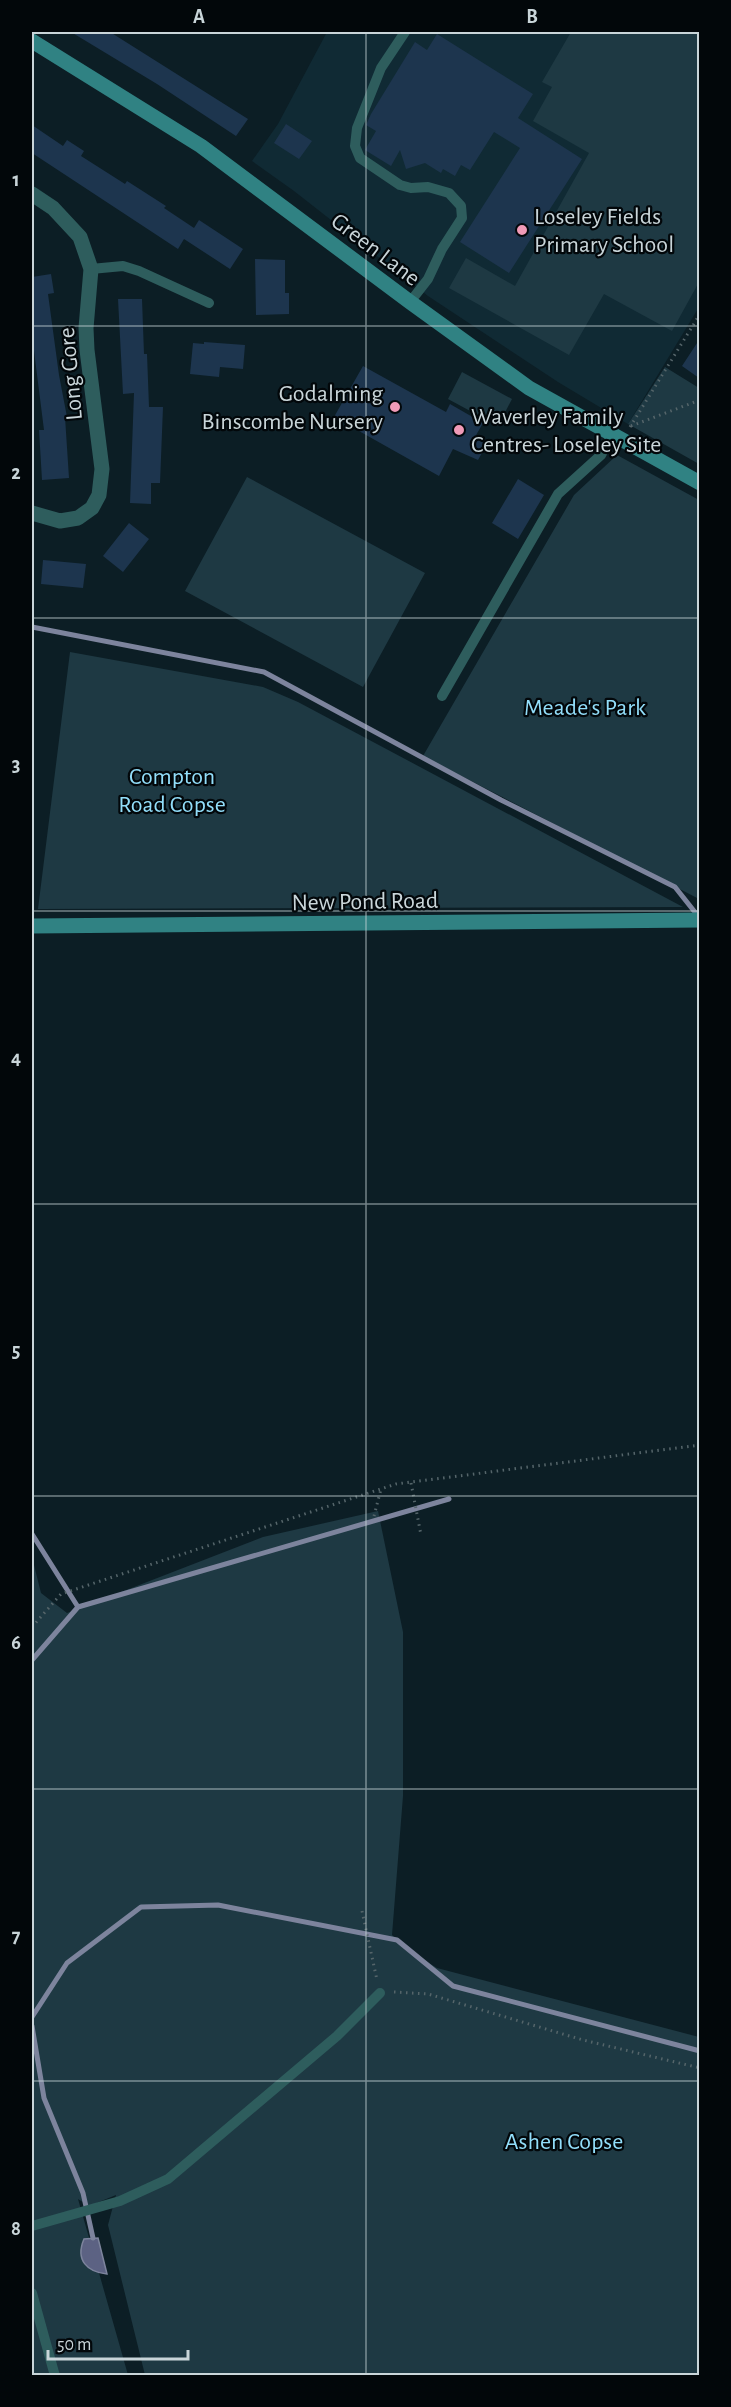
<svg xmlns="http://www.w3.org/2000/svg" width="731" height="2407" viewBox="0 0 731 2407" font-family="'Alegreya Sans',sans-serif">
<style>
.built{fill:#102a34}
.green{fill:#1e3943}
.water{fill:#5c6283;stroke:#7d849d;stroke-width:1.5}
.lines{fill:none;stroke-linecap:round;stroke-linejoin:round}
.stream{stroke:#7d849d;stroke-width:5}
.building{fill:#1d354e}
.path{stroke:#55656a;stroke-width:3;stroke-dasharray:1.5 4.5;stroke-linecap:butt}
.lane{stroke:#2e5d5d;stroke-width:10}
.street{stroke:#2e5d5d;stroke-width:15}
.secondary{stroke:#308283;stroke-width:15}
.grid{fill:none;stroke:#c9d5d9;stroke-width:1.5;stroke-opacity:0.55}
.poi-dot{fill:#f09ab7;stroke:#02070a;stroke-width:2}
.labels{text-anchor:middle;stroke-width:4.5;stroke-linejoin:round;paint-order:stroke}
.poi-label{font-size:24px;fill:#c9d5d9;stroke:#02070a;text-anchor:start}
.street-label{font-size:24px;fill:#c9d5d9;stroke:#02070a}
.park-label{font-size:24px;fill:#92defa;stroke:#02070a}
.neatline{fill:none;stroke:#c9d5d9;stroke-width:2}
.grid-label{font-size:20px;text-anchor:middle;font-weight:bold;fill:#c9d5d9}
</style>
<rect width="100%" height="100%" fill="#0c1e25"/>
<path class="built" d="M327 32H699V307L628 424 558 382 428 296 294 191 252 161 278 124Z"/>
<path class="green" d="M571 32H699V282L672 331 604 294 569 355 449 288 466 258 515 286 589 153 533 121 552 87 542 82Z
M665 367 699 388V464L628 424Z
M462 372 512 399 498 426 448 399Z
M617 455 699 500V899L423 756 574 495Z
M247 477 425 573 363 687 185 591Z
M70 652 263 687 298 702 683 907 38 909Z
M378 1511 403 1632V1796L392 1935 405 1948 437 1968 699 2037V2375H145L108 2225 116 2195 89 2206 78 2199 128 2375H32V1557L41 1593 67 1613 263 1537Z"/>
<path class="water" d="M98 2238 107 2274C87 2272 75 2260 84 2239Z"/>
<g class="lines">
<path class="stream" d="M32 627 264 672 501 800 675 887 698 916
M32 1534 78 1607
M32 1660 78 1607 449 1499
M32 2017 67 1963 141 1907 218 1905 397 1940 453 1986 700 2051
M32 2026 44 2098 83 2193 93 2238"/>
</g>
<path class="building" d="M71 32H110L248 119 236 136 157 84Z
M437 34 533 94 518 118 582 159 509 273 460 242 520 148 494 132 470 170 461 165 455 176 443 169 441 173 425 163 406 169 400 150 391 166 365 150 376 131 366 125 371 114 415 42 427 50Z
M286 124 312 141 299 159 274 143Z
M32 125 63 146 67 140 84 151 81 156 125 184 127 181 166 206 164 208 194 228 199 220 243 249 230 269 184 239 178 249 32 153Z
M255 259 285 260V293H289V314L256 315Z
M51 274 54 293 48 294 59 375 67 417H65L69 478 42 480 39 430H44L32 335V277Z
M118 299H142L144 354H147L149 407H163L160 483H151V504L130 503 134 393 123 394Z
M699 340V378L682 366Z
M204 342 245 345 243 369 220 367 219 377 190 374 193 343 204 344Z
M363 366 446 412 450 404 483 423 475 437 487 444 478 460 453 449 439 476 334 417Z
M518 479 544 495 518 539 492 523Z
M129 523 149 539 123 572 103 556Z
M43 560 86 564 83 588 41 584Z"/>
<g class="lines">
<path class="path" d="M631 426 700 400
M630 427 700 314
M411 1483 421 1535
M374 1516 381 1489
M32 1627 61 1594 396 1484 700 1445
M362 1911 377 1980
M394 1992 428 1994 583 2040 700 2068"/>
<path class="lane" d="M405 32 381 68 357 128 355 146 360 158 400 185 411 188 428 187 449 193 461 206 462 218 442 249 428 279 410 302
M91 269 123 266 139 271 209 303
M442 696 558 494 601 455 612 435
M32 2226 120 2201 168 2179 337 2036 380 1993
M32 2293 55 2376"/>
<path class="street" d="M32 194 53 208 80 237 91 269 86 328 87 350 102 469 99 495 92 508 78 518 60 521 32 513"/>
<path class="secondary" d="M32 41 201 146 410 302 529 388 700 483
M32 926 700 920"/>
</g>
<path class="grid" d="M366 32V2376M32 326H700M32 618H700M32 911H700M32 1204H700M32 1496H700M32 1789H700M32 2081H700"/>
<g class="poi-dot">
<circle cx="522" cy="230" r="6"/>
<circle cx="395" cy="407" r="6"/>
<circle cx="459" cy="430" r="6"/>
</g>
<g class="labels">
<g class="poi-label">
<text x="534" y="224">Loseley Fields<tspan x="534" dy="28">Primary School</tspan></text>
<text x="383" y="401" text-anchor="end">Godalming<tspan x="383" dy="28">Binscombe Nursery</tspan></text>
<text x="471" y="424">Waverley Family<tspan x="471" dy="28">Centres- Loseley Site</tspan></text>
</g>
<g class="street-label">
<text transform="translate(376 249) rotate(37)" y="8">Green Lane</text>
<text transform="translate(70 374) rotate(-95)" y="8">Long Gore</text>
<text transform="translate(365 901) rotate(-1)" y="8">New Pond Road</text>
</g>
<g class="park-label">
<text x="585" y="715">Meade's Park</text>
<text x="172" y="784">Compton<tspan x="172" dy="28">Road Copse</tspan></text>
<text x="564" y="2149">Ashen Copse</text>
</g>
</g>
<rect width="731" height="2407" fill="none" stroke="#02070a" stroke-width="66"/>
<path d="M48 2350v9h140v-9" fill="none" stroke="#c9d5d9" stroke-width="3"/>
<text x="57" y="2350" font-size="18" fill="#c9d5d9" stroke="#02070a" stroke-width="4.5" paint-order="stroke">50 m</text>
<rect x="33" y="33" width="665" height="2341" class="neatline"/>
<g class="grid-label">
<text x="199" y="23">A</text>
<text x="532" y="23">B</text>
<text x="16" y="186">1</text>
<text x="16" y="479">2</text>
<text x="16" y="771">3</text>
<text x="16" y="1064">4</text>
<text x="16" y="1357">5</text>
<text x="16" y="1649">6</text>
<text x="16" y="1942">7</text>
<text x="16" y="2235">8</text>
</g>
</svg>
